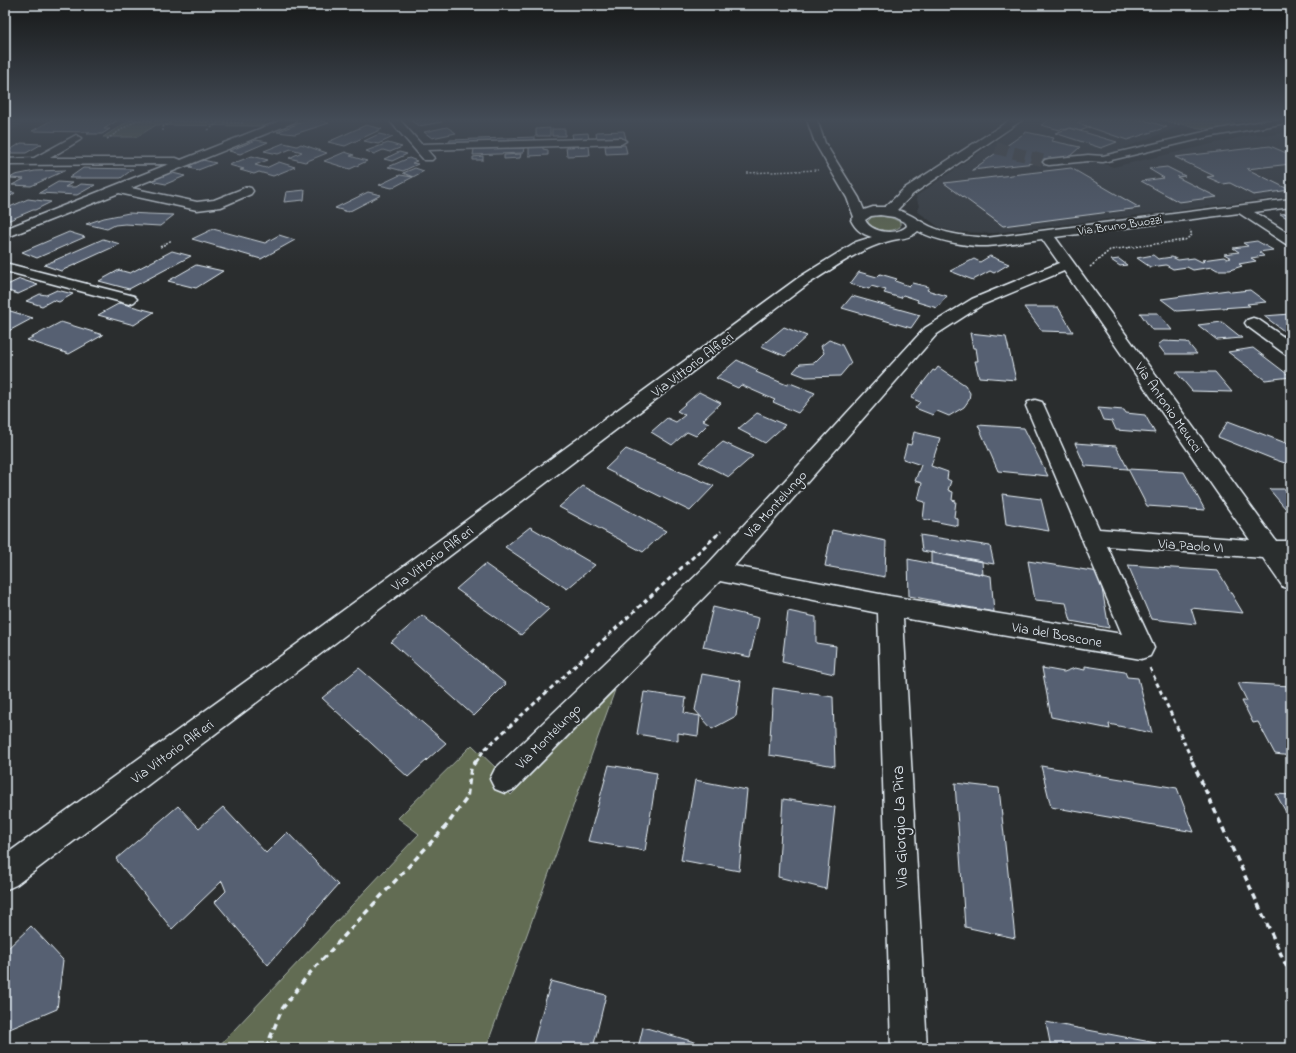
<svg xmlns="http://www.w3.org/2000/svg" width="1296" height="1053" viewBox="0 0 1296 1053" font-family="'Indie Flower',sans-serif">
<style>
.built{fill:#383d42}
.green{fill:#626c53;stroke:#a5aea6}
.building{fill:#576172;stroke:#e8f1f8}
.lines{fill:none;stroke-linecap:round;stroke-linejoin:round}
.minor-tunnel{stroke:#464a4c;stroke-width:12;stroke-dasharray:12 6;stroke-linecap:butt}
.minor-casing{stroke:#e8f1f8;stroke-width:3}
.path-far3{stroke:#e8f1f8;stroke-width:1.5;stroke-dasharray:2 1.5;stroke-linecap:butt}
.path-far2{stroke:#e8f1f8;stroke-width:2;stroke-dasharray:3.5 2.5;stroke-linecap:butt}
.path-far1{stroke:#e8f1f8;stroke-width:3;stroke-dasharray:4.5 3.5;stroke-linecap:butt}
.path{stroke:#e8f1f8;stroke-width:3.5;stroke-dasharray:6 4.5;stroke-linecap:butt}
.minor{fill:#2a2d2e;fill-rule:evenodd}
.labels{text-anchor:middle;stroke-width:4;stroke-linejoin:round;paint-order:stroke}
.far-street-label{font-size:12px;fill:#e8f1f8;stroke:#2a2d2e}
.street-label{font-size:14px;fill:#e8f1f8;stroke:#2a2d2e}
.near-street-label{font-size:17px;fill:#e8f1f8;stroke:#2a2d2e}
</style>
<rect width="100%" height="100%" fill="#2a2d2e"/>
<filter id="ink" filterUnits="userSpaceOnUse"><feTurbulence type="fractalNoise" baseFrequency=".025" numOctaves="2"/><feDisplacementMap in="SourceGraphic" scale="8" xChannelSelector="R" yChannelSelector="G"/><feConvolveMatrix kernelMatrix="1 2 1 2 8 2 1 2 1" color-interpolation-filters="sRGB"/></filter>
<g filter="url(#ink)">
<path class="built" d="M5 120H31L5 134Z
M1027 120H1154L1178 127 1094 160 1113 167 1255 134 1272 135 1291 131V196L994 233 955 232 940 228 917 211 919 206 916 196Z"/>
<path class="green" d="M130 120H271L266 122 262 126 156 125 137 137H103Z
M1170 120H1222L1238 125C1209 132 1198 129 1170 120Z
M881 216 892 218 900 222V227C891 233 875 231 868 223V221L872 217Z
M615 690 486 1048H217L419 834 398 818 472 745 497 769 491 775 511 795Z"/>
<path class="building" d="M52 120H118L104 129H110L102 134H87L90 132 32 131Z
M307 120H317L329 123 295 134 277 132Z
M410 120H440L442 122 419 126Z
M1049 120H1086L1077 123 1090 127 1080 131 1070 128 1066 130 1062 128 1060 130 1041 125Z
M1086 120H1144L1167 127 1127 140 1077 123Z
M366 125 382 129 345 146 328 142Z
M447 127 456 133 432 138 424 132Z
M550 128V136H536V129Z
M1070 128 1080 131 1117 142 1101 148 1055 133Z
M552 129H565V136H552Z
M624 131 626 139 597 140 596 132Z
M1026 132 1054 138 1052 141 1080 147 1069 157 1044 159 1035 163 972 170Z
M588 133 589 140H573L572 134Z
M379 134 393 137 378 144 364 141Z
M535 137V142L449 145 450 140Z
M256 140 268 142 240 154 229 151Z
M21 143 42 144 26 153H5Z
M284 143 297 146 301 144 327 153 305 162 289 158 302 152 291 149 278 154 264 151Z
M388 143 402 147 390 152 383 150 374 154 366 151Z
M543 145V149L548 150V155L529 156V146Z
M625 145 627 153 606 154 605 146Z
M589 146 590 155 567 156 566 147Z
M1270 146 1291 155V164L1247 169 1290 190 1253 195 1230 183 1223 184 1207 177 1214 176 1175 157Z
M524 148 523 153 473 155 474 149Z
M345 152 354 155 350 156 367 161 350 169 324 161Z
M399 152 407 154 392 161 384 159Z
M521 154 520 158 504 159V155Z
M252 156 268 160 255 165 266 168 279 162 295 167 273 176 259 172 254 174 240 170 244 169 229 165Z
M483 156V160H473V157Z
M409 158 417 161 412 163 418 164 403 171 388 167Z
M203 160 216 163 198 170 190 168 193 167 188 166Z
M1167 167 1185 176 1177 177 1217 197 1179 202 1141 181 1164 178 1149 169Z
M83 168 133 169 121 178H69Z
M415 168 424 171 413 177 403 173Z
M1071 168 1140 208 1003 226 944 183Z
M66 170 31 186 12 185 24 179 10 178 15 175 35 171Z
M169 172 185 176 166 184 150 181Z
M400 175 413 177 392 188 379 185Z
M58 182 72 183 65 187H76L81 184 95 185 77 195 39 193Z
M305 190 304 200 284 202 286 192Z
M5 192 15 193 5 200Z
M368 192 381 195 348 212 335 208Z
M28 199 51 202 35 210H33L5 222V209Z
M129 213 148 214 174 215 160 226 125 224 115 225 107 229 86 224 104 218Z
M1291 213V220L1280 214Z
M213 229 265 243 279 235 295 240 261 259 192 239Z
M69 232 85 237 37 258 22 252Z
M103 239 120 244 61 271 44 265Z
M1257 241 1273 250 1259 252 1264 256 1251 258 1256 261 1239 264 1242 266 1230 270H1217L1212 267 1193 270 1187 267 1173 269 1166 265 1150 267 1137 258 1153 255 1158 259 1172 257 1178 260 1194 258 1202 262 1205 261 1202 260 1224 257 1227 259 1231 258 1224 254 1239 252 1233 248 1248 246 1243 243Z
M172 251 191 256 129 289 99 281 119 270 130 273Z
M990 256 1009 264 994 273 990 271 973 280 950 271 974 259 980 262Z
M1119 259 1127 265 1120 266 1111 260Z
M196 265 223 271 196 288 168 281Z
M859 272 877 277 880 274 897 279 895 281 909 286 912 283 929 287 927 290 947 296 937 308 917 302 918 300 903 295 901 298 884 293 886 290 871 286 869 289 850 284Z
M20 279 38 285 18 294 5 290V286Z
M57 290 73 294 59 302 53 300 42 306 26 301 40 294 46 295Z
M1228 290 1231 292 1250 290 1266 302 1247 304 1250 306 1177 311 1161 299Z
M852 296 920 315 911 328 842 308Z
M120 303 154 312 134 325 98 315Z
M1024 307H1058L1073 332 1042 331Z
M7 310 33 318 5 333V311Z
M1140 313H1158L1172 330H1152Z
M1290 314 1291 315V334H1288L1264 316Z
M61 322 103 335 69 354 27 340Z
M1222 322 1242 338 1217 340 1198 325Z
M784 327 807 336 785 356 761 346Z
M970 333 1006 337 1016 380 979 377 975 361H978L976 348H973Z
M829 340 842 345 851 363 840 376 806 377 793 372 800 364 814 363 824 353 821 346Z
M1163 341 1187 342 1197 354H1165L1158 345Z
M1253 348 1291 377 1265 380 1228 352Z
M737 360 758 370 756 372 787 385 790 383 815 393 798 413 773 402 775 400 741 385 738 388 716 378Z
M938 367 965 385 970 393 969 400 964 407 949 416 937 411 933 415 915 408 920 402 911 398 933 370 935 371Z
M1176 372H1215L1232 392 1192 391Z
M699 392 721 403 703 420 709 423 696 436 687 432 672 445 651 432 667 418 676 422 685 415 677 411Z
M1098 408 1124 410 1126 413 1145 415 1155 433 1116 430 1112 421 1103 420Z
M757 413 785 425 765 443 738 429Z
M1228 421 1291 445V465L1273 459 1218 437Z
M978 425 1024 428 1048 476 998 471Z
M914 432 940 438 931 466 948 472 947 479 951 481 948 490 953 492 952 500 956 501 954 517 958 519V526L923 519 925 502 918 500 922 483 915 481 921 465 903 459 907 444 911 445Z
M723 442 753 456 729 477 699 462Z
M1075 443 1116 446 1128 469 1085 466Z
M626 449 714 486 690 511 605 469Z
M1128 469 1184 472 1205 510 1147 506Z
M583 486 666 531 643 552 559 507Z
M1269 489H1291V515Z
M1002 494 1041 499 1049 531 1006 524Z
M530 527 595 565 567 589 505 547Z
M832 530 886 541 885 577 825 566Z
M920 535 990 546 994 564 922 551Z
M931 552 982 561 983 575 931 564Z
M908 559 991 576 994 612 909 596Z
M1028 561 1099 572 1109 628 1071 621 1066 603 1035 600Z
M485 564 549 609 521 635 456 589Z
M1128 565 1218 571 1243 613 1191 608 1196 624 1151 619Z
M713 607 759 618 750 657 703 647Z
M788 611 816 617V643L836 646 834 674 782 662Z
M422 615 506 684 474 716 391 642Z
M1085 666 1125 672 1127 677 1138 678 1152 733 1109 724 1110 729 1051 717 1042 668 1064 672 1075 668 1085 670Z
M359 668 446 743 408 777 322 698Z
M702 674 741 681 736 716 712 729 695 710Z
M1238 683 1291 686V756L1275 754 1258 722 1253 723 1242 701H1247Z
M773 688 833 697 835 766 769 755Z
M644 692 686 698 684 713 700 716 698 736 678 733V741L637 734Z
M609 765 657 773 645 851 588 841Z
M1041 766 1177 788 1194 832 1051 807Z
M695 780 747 790 739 871 681 860Z
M955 783 999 788 1015 938 965 927Z
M1276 794 1291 795V821Z
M783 799 835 807 826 889 778 877Z
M178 806 199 828 223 807 266 853 287 832 338 885 268 965 215 902 226 891 222 881 172 929 116 859Z
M31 926 63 960 57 1009 5 1031V951Z
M551 981 606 995 593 1048H532Z
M1046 1022 1182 1048H1051Z
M643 1027 698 1043 697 1048H638Z"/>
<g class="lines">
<path class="minor-tunnel" d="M996 148 1049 162"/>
<defs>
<path id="minor" d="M282 120H296L295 122 131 188 197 202 214 200 247 187 251 188 253 191 251 194 221 207 197 210 119 193 5 238V229L169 164 5 165V159L34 158 76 135 81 138 80 140 50 158H176L181 160Z
M389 120H400L421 144 621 138 626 141 621 144 427 150 434 158 432 160H424Z
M807 120H817L825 143 859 198 864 210 873 207H885L905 188 1010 120H1022L913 194 897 210C911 213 921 223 934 228 950 235 969 236 986 238L1291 199V207L1254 212 1291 235V245L1286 244 1239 213 1055 237 1276 541H1291V559H1288L1291 562V589L1283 587 1263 558 1107 546 1154 648 1150 656 1141 659 903 618 927 1048H891L878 613 720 581 515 789 505 793 495 789 490 779 495 769 707 565 925 328 972 299 1059 263 1042 239C1024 241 1005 245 987 246 968 247 934 240 918 231 910 239 900 238 889 241 859 249 834 268 808 284L16 885 5 890V855L274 661 798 278 856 242 872 237C862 234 856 230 851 220L854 217 847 198 815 143ZM880 215 894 217 906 223 907 226C897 236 871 233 865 220L871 216ZM1064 271 1250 540 1099 529 1044 406 1042 402 1035 400 1028 402 1026 406 1122 634 890 596 734 566 937 334 982 305Z
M1268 120H1291L1286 123 1208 137 1103 162 1088 161 1049 165 1045 164 1043 162 1045 160 1049 159 1088 155 1103 156 1208 131Z
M5 263 134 296 137 299 134 302 129 304 5 271Z
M1253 318 1259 320 1291 342V355L1285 354 1247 326 1245 323 1247 320Z"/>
</defs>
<use href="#minor" class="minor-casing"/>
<path class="path-far3" d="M129 120 243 123
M1164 120 1181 125
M208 130 222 120
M163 131V127L172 122
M107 139 135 121
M747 173 818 170
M160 247 172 240
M1090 267 1110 250 1185 240 1192 235 1190 230"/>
<path class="path-far2" d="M716 536 721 531"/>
<path class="path-far1" d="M1150 668 1193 762
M476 762 484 750 717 535"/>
<path class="path" d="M1192 761 1291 976
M266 1048 282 1009 308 975 447 825 467 798 471 768 476 761"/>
<use href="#minor" class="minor"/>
</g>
</g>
<linearGradient id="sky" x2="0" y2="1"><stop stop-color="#171919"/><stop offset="0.45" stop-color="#444c57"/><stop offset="1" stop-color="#444c57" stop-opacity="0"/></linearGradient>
<rect width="1296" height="267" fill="url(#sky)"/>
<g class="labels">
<g class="far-street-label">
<text transform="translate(1120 225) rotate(-8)" y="4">Via Bruno Buozzi</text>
</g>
<g class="street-label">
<text transform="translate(692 364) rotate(-37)" y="5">Via Vittorio Alfieri</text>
<text transform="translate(1169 407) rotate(55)" y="5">Via Antonio Meucci</text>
<text transform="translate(775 504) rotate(-48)" y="5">Via Montelungo</text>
<text transform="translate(1191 545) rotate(4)" y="5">Via Paolo VI</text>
<text transform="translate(432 558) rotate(-37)" y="5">Via Vittorio Alfieri</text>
<text transform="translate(1057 634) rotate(10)" y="5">Via del Boscone</text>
<text transform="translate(548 736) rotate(-45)" y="5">Via Montelungo</text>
<text transform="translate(172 751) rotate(-36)" y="5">Via Vittorio Alfieri</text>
</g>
<g class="near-street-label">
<text transform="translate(899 827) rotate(-92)" y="6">Via Giorgio La Pira</text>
</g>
</g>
<rect width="1296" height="1053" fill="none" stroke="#2a2d2e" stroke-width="20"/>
<rect x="10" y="10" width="1276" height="1033" fill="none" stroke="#e8f1f8" stroke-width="1.5" filter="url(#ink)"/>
</svg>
